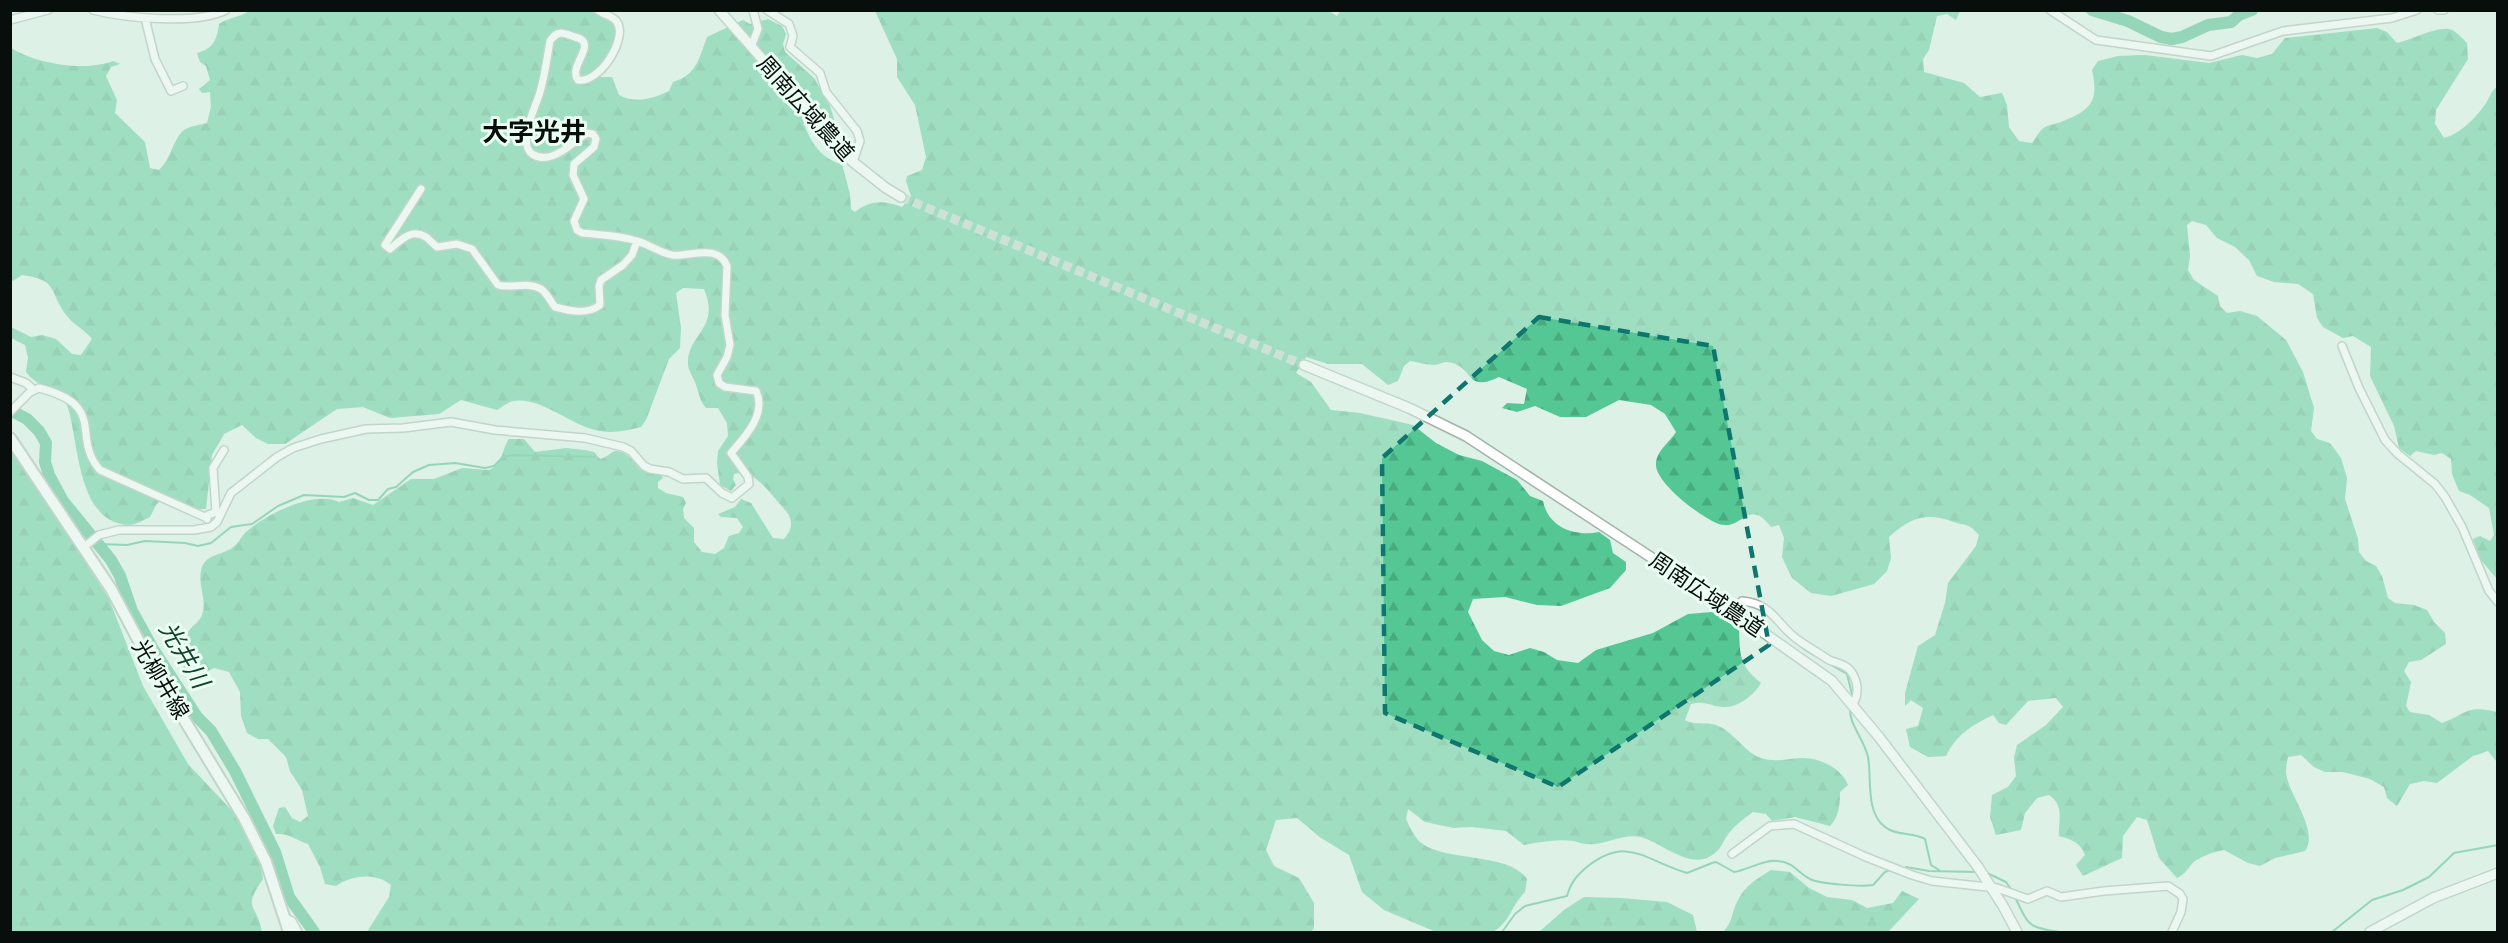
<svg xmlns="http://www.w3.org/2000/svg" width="2508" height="943" viewBox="0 0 2508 943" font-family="'Zilla Slab','Noto Sans JP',serif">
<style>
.forest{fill:url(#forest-firs)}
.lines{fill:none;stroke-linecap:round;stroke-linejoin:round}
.stream{stroke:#3fb584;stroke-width:2}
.river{stroke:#3fb584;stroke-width:12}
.secondary-tunnel{stroke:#bdcfc5;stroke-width:9;stroke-dasharray:9 4.5;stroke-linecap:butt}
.street-casing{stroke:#a2b4aa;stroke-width:10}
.secondary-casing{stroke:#a2b4aa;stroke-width:12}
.primary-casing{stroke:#a2b4aa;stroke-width:14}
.street{stroke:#fff;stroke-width:7}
.secondary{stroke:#fff;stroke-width:9}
.primary{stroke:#fff;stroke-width:10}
.marked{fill:none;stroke:#0f766e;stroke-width:4.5;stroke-dasharray:12 8;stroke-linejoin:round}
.labels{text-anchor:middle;stroke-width:6;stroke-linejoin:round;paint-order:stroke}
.street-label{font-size:22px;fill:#080e0b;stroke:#ebfef3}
.water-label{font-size:24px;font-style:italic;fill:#12432e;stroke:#ebfef3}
.quarter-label{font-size:26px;font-weight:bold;fill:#080e0b;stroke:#ebfef3}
</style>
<defs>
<pattern id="forest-firs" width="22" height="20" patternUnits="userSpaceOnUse" patternTransform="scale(1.5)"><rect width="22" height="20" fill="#54c795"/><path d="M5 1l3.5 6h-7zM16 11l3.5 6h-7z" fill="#48aa7f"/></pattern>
</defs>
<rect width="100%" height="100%" fill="#ddf1e6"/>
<path class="forest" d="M1327 10 1337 16 1341 10 1960 11 1956 20 1947 14 1937 16 1929 50 1923 59 1924 72 1964 83 1980 97 2002 93 2007 105 2009 127 2019 141 2032 143C2035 139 2039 132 2043 128 2048 125 2056 124 2061 122 2092 110 2099 101 2092 70L2098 61 2118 56 2145 55 2209 63 2242 55 2257 58 2272 54 2285 38 2377 28 2387 32 2397 43C2411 40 2441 24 2452 30 2458 33 2463 39 2467 43L2468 59 2436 110 2435 124 2444 138C2460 134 2477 117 2486 103 2490 97 2491 91 2497 87V579L2480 559 2473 539 2480 536 2490 541 2494 535 2489 508 2470 495 2459 491 2452 474 2451 459 2442 453 2434 455 2416 451 2410 456 2399 448 2394 426 2370 376 2371 347 2353 336 2343 338 2323 327 2317 318 2313 294 2298 284 2274 282 2257 276 2249 260 2235 247 2217 238 2206 225 2192 221 2187 225 2190 256 2188 270 2194 280 2218 296 2220 306 2227 313 2240 311 2257 316 2286 340 2303 372 2314 408 2311 431 2317 439 2330 443 2341 458 2347 478 2345 499 2358 539 2359 552 2366 561 2376 566 2382 576 2388 598 2395 603 2414 605 2427 610 2434 622 2445 633 2446 644 2421 660 2409 662 2404 671 2411 682 2406 706 2410 712 2429 715 2442 723C2469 713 2465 705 2497 712V762L2488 751 2473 756 2437 783 2424 781 2410 784 2397 806 2387 798 2384 787 2370 779 2343 772H2325L2314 767 2301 755 2288 757C2287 761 2286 767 2286 771 2286 792 2320 830 2305 851L2275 858 2260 866 2248 863 2224 850C2214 852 2204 855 2195 861 2188 867 2186 874 2177 878L2159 858 2147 820 2137 817 2123 836 2122 858 2083 876 2076 865 2085 855C2081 843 2071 839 2059 836 2058 821 2065 806 2049 795L2037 798 2025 813 2021 830 1996 835 1990 817 1992 795 2008 787 2016 776 2014 758 2017 745 2046 725 2063 707 2056 698 2028 701 2006 725 1999 723 1993 715C1972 725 1956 735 1946 756L1928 757 1910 747 1906 729 1918 726 1923 708 1911 700 1905 706V693L1918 646 1935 635 1945 603 1948 583 1976 546 1979 535C1967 522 1969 527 1954 522 1926 512 1911 517 1889 537L1891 558 1887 571 1874 584 1831 596 1811 593 1792 578 1782 557 1784 538 1779 525 1771 527C1748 496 1742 532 1719 524 1702 518 1658 485 1656 466 1655 452 1669 443 1676 432L1665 414 1651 405 1619 400 1586 417H1560L1535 406 1517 412 1502 408 1507 403 1524 404 1527 389 1499 377C1464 394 1475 365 1447 362 1442 362 1438 365 1434 365 1426 365 1418 362 1410 361L1404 366 1398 381 1388 385 1362 364H1328L1306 357 1296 373 1311 382 1331 410 1360 413 1413 425 1436 443 1459 455 1482 461 1517 480 1530 496 1543 501C1548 527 1574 537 1599 532L1610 540 1613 553 1626 562V570L1610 588 1561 606 1537 605 1505 597 1473 599 1468 612 1482 640 1494 651 1509 655 1530 648 1544 652 1557 660 1578 663 1596 650 1653 633 1688 614 1712 612 1739 629C1740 656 1739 665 1761 683 1754 695 1739 707 1725 707 1711 707 1706 700 1691 704L1685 720C1697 727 1709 719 1724 729 1738 738 1746 753 1761 758 1776 763 1788 758 1803 758 1821 758 1842 769 1848 785L1840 792C1840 804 1839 817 1830 826L1795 817 1772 821 1766 814 1753 812C1745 818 1736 824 1729 833 1722 842 1721 851 1709 857 1688 868 1660 842 1641 837 1622 833 1604 846 1587 844 1583 844 1578 842 1574 841 1557 839 1540 842 1524 845L1506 831 1472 827 1454 828 1425 822 1408 809 1406 819C1409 826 1413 834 1418 840 1440 863 1508 851 1527 879L1525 892C1512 904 1509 925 1492 932H1436L1384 910 1362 892 1349 855 1321 838 1297 818 1276 820 1266 850 1274 866 1299 878 1314 903V928L1311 932H367L389 897 391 885C376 872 351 875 336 886L325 884 320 867 308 844C296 840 289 833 276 834L273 826 279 808 285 807 292 818 300 822 308 816 302 790 290 771 286 757 268 739H258L247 733 241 716 240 692 229 672 214 668 204 673 187 672C175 654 178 643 192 627 195 624 199 621 201 617 209 602 196 584 202 567 207 554 222 555 232 548 239 544 241 536 247 531 267 514 314 490 339 502L353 498 373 505 411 479H434L462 468 489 470C504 464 501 450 509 439H524L535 452 566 448 585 450 594 452 600 459C607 458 611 451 617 451 628 452 633 462 641 468 647 472 653 472 660 473L663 478 658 482V488L666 493 683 497 686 503 683 509 684 518 694 528V542L702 552 715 554 724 548 729 536 739 533 743 527 737 518 721 517 718 514 735 507 741 499 751 503 773 538 784 539C789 533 793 527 790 518 789 513 782 507 779 503 768 491 753 468 734 474L733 479 736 485 731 491 720 485 717 463 718 451 728 436 727 423 718 408H706C699 400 699 392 695 382 693 377 688 370 688 364 687 334 721 329 704 289L683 288 676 293 681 328 680 348 669 359 646 420 641 427C624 431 612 434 595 430 570 424 539 396 513 401 508 402 502 407 497 410L461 400 439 414 390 418 363 407 337 409 285 444H268L256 438 242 425 224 434 212 455 206 509H197L166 495 156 505 150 517C144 520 135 525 128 525 77 522 79 443 68 408 66 402 62 397 59 392 47 388 33 382 26 372L28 357 25 345 11 338V327L31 337 42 335 56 339 72 354 81 355 92 339C85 330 74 325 67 316 48 292 60 280 22 275L13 281 11 279 10 47C34 64 86 72 113 61L120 64 111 67 106 76 117 100 115 113 145 142 150 168 159 170C171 159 173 139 184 130 190 126 200 125 207 123L211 107 210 92 202 93 199 89 210 80 206 66 200 62 197 53C213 49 217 40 219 24 229 17 239 18 249 11H596L612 21 617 28 616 40 596 72 600 77H612L619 95C636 104 652 99 669 91L673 82C697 75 699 58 707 37L743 20 750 24 768 19 782 26 786 34 783 44 785 52 814 78 830 106 834 119 847 139 848 146 812 109 802 117C808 138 819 159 842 164L850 194 851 209 855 212C870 200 884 200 902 207L911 196 906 181 907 176 922 170 926 157 915 105 897 77V59L875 11Z
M10 452 18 458 109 599 143 686 188 764 237 816 260 862 263 879C241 911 257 902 262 932H11Z
M1771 870 1790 872 1809 888 1827 897 1852 900 1867 908 1893 903 1902 891 1919 899 1888 932H1723C1733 922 1731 914 1737 902 1744 886 1757 879 1771 870Z
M1584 897 1621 898 1667 902 1693 915 1697 932H1539L1564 910Z"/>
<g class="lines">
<path class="stream" d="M99 544 127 545 145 541 185 543 198 546 211 543 231 527 252 524 278 506 304 495 344 497 355 493 369 500H378L388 489 396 487 413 472 429 465 455 463 485 468 494 466 503 457 513 455 594 457
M1767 614 1805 650 1847 674 1852 694 1851 700
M1850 705C1848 725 1864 738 1868 757 1872 778 1865 812 1885 827 1896 836 1913 832 1925 839L1931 865 1939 870
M1906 867 1929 871 1978 872
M1987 873 2006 882 2013 892
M2015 897C2029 926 2027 927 2060 932
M1502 932 1515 914 1525 906 1567 896C1571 882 1577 875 1588 866 1629 835 1645 861 1687 873L1712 863 1716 862 1734 872C1748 870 1764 859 1778 861 1793 862 1798 873 1810 879 1820 884 1861 887 1873 885L1885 872 1892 869
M2332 932 2372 900 2403 890 2429 877 2454 853 2498 845"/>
<path class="river" d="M2092 10 2128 21 2161 37 2172 39 2182 37 2208 25 2231 22 2239 15 2252 10
M10 410 27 419 39 431 46 443 45 462 49 475 63 501 111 560 120 576 132 611 153 649 197 717 211 731 235 771 275 852 289 897 314 932"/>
<path class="secondary-tunnel" d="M901 197 1304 365"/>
<defs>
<path id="street" d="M93 10C124 18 197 25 226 10
M767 10 789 24 793 36 790 47 820 73 826 92 857 131 860 141 853 162
M2050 10 2096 40 2211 56 2283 31 2392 18 2417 10
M2438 10H2444
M145 18 155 59 171 91 183 86
M10 20 48 10
M751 47 758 29 753 10
M421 189 385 245 390 249C401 240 411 228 426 237 430 240 433 244 437 247L457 244 472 249 498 285C511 289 528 281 541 289 546 292 551 302 555 307 570 311 587 315 600 305L599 286 601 280 623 265 632 255 637 241
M2342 346 2359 388 2385 440 2398 454 2435 484 2445 497 2462 527 2489 591 2498 602
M10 377 26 383 34 390
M10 412 30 392 39 388C109 406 70 436 100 470L207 518
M207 519 208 515 216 512 213 468 224 450
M84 547 99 535 119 530H194L211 527 217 522 231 493 277 457 293 448 321 439 366 429 403 428 451 422 495 430 585 438 623 447 631 451 644 466 650 469 669 472 683 479 706 478 722 493 732 498 749 484 748 477 731 453C745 437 767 414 756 391L725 387 719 383 717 375 727 357 730 345 725 315 727 266C718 243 689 257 672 255 661 253 648 244 637 241 618 235 601 235 582 233L577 230 574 221 584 199 573 175 574 164 594 147 596 139 593 134 586 133C573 143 550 166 532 154 526 150 526 139 527 132 529 119 536 105 540 92 545 75 547 58 550 41 553 37 556 33 561 33 565 33 571 36 575 37 600 43 567 66 578 80 599 84 628 39 617 22 613 16 604 15 598 10
M1733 611 1742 601C1775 604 1776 626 1801 642 1810 648 1820 654 1829 660 1836 663 1845 664 1850 670 1858 680 1860 695 1852 705
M1732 854 1770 826 1794 824 1866 857 1912 875 1932 881 1997 888 2028 899 2047 891 2061 897 2104 891 2168 886 2180 894 2183 899 2181 912 2172 932
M285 918 292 921 298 932"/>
<path id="secondary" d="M719 10 853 162 886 188 901 197
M1304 365 1409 408 1466 436 1733 611 1832 681 1879 737 1978 867 2003 906 2017 932
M2370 932 2433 898 2498 873"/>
<path id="primary" d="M10 438 111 589 157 675 244 818 266 862 289 932"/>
</defs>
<use href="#street" class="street-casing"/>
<use href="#secondary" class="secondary-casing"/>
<use href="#primary" class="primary-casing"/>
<use href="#street" class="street"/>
<use href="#secondary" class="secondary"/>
<use href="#primary" class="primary"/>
</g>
<path d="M0 0H2508V943H0ZM1539 317 1713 346 1769 645 1558 787 1385 713 1382 458Z" fill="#ddf1e6" fill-opacity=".55" fill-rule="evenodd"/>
<path class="marked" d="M1539 317 1713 346 1769 645 1558 787 1385 713 1382 458Z"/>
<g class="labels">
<g class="street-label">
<text transform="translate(806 108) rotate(48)" y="8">周南広域農道</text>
<text transform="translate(1707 594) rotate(34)" y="8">周南広域農道</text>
<text transform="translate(161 679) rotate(59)" y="8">光柳井線</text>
</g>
<g class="water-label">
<text transform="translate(184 655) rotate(59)" y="8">光井川</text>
</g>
<g class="quarter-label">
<text x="534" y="141">大字光井</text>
</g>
</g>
<rect width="2508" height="943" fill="none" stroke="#080e0b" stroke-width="24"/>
</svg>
